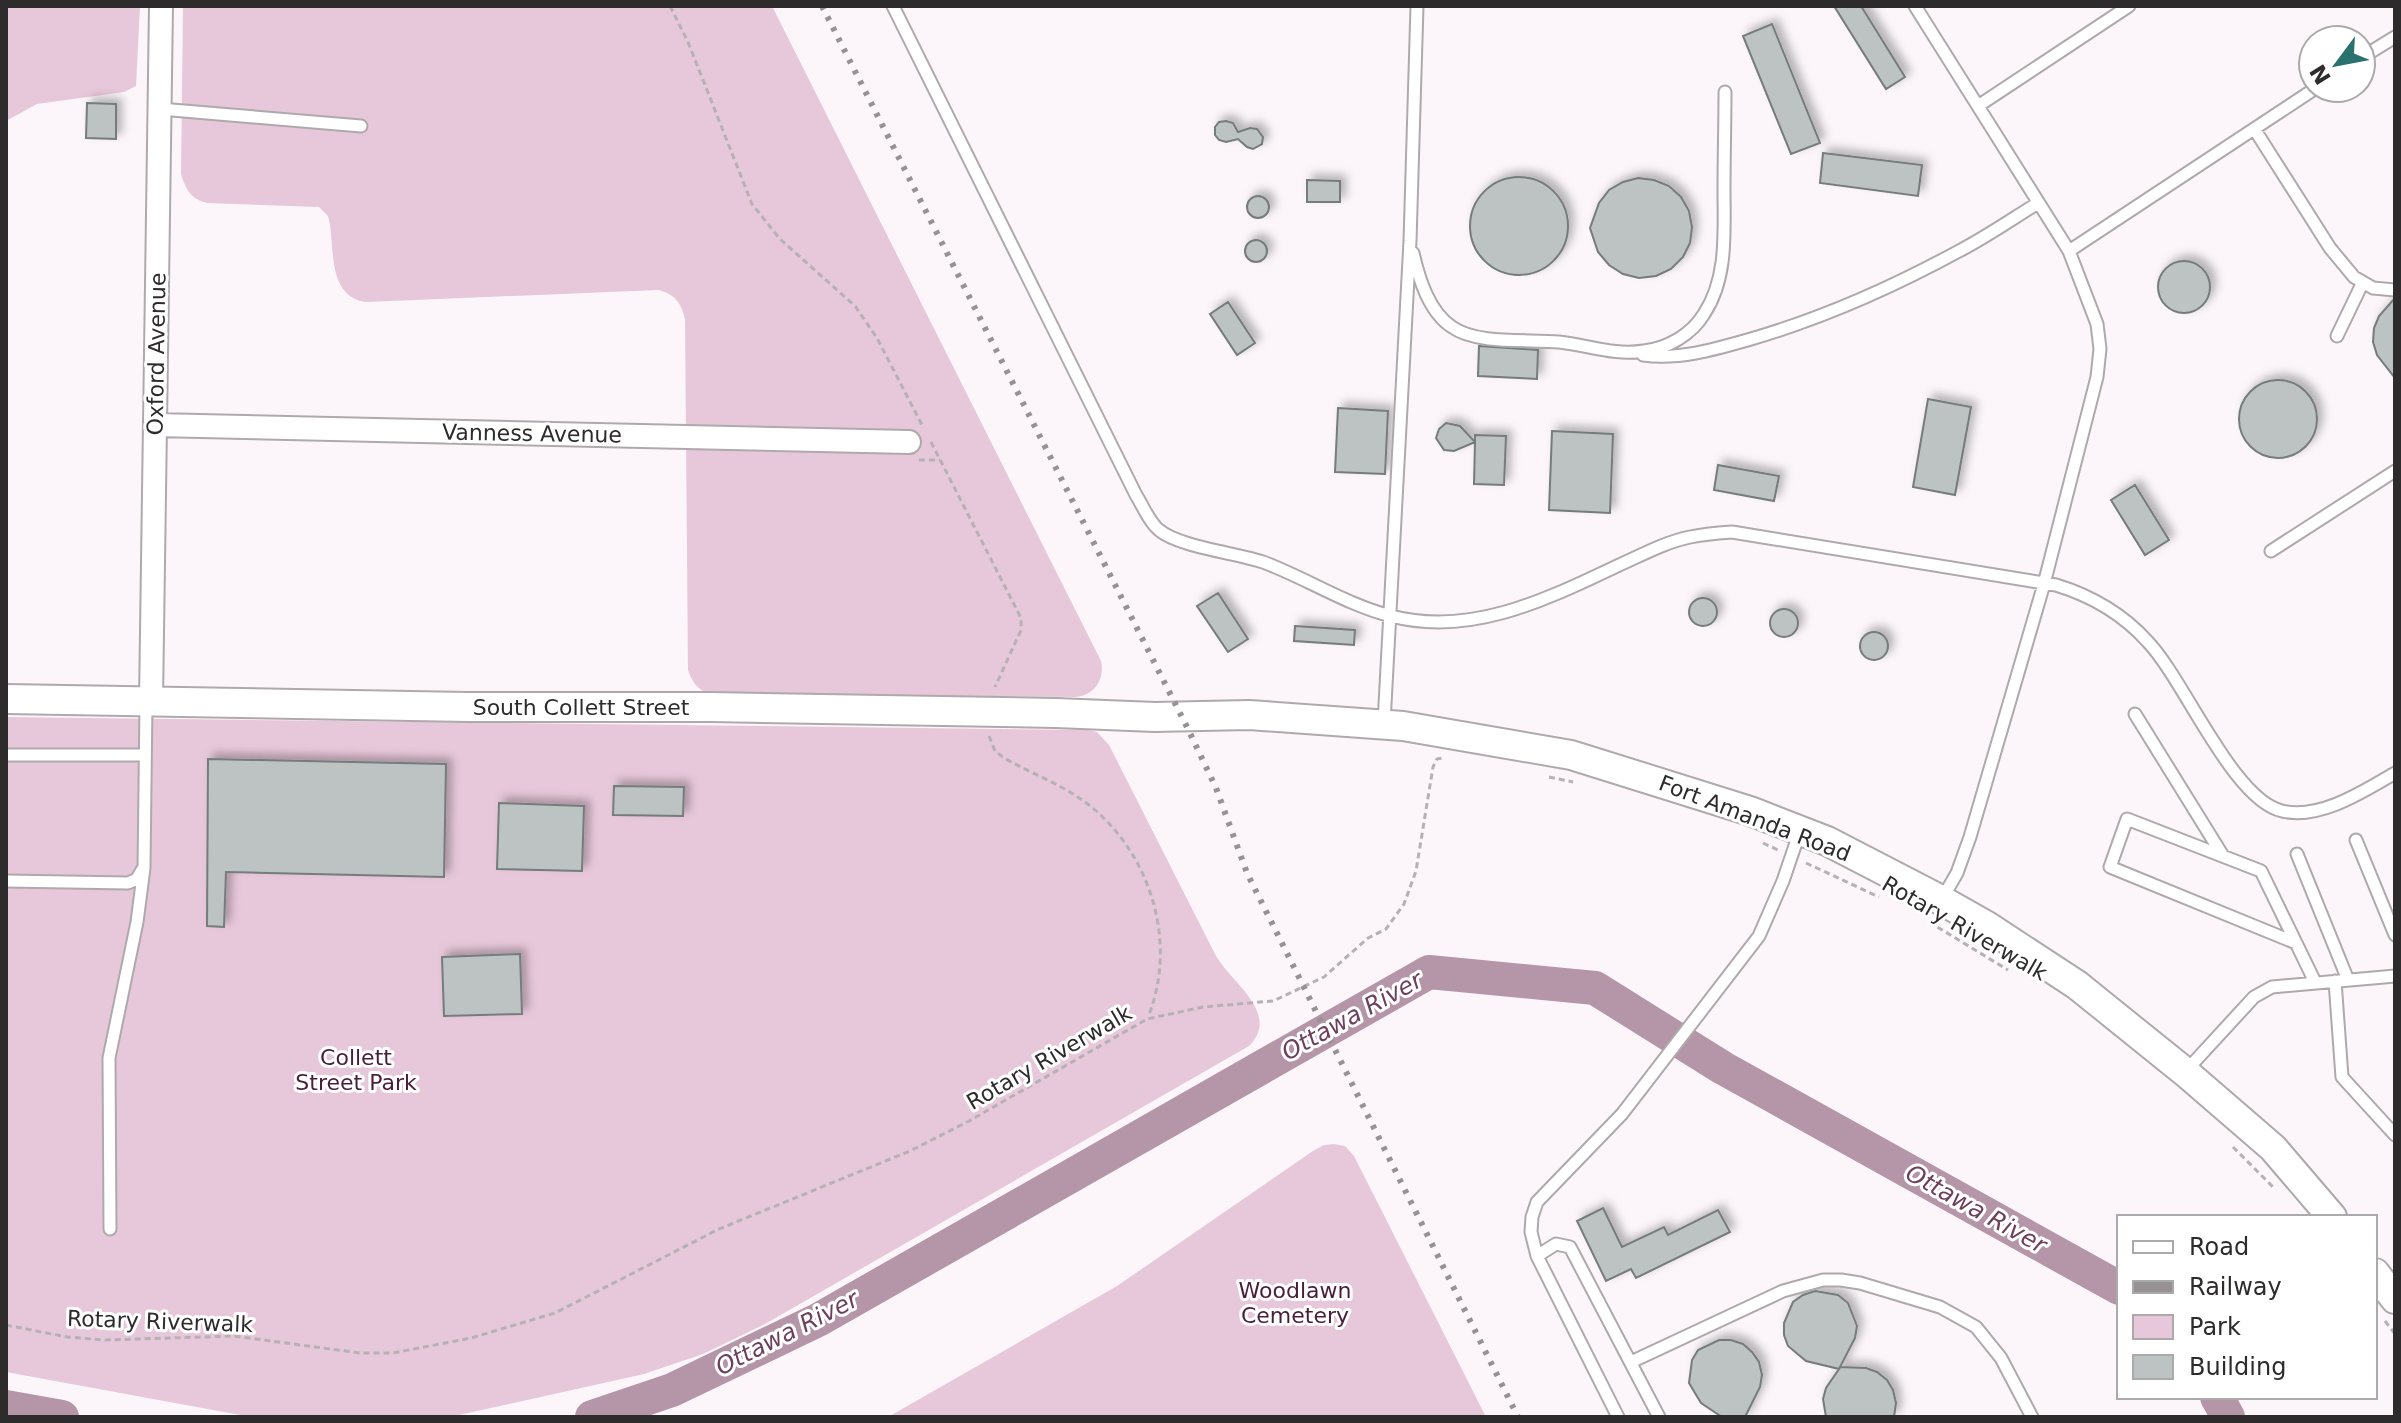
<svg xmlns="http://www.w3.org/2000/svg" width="2401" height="1423" viewBox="0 0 2401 1423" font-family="'DejaVu Sans',sans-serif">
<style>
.green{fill:#e7c8da}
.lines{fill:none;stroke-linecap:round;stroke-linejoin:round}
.river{stroke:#b595a8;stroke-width:34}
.building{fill:#bcc3c2;stroke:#757c7b;stroke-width:2;filter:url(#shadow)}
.service-casing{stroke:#afa9ac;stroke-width:15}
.minor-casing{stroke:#afa9ac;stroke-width:26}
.tertiary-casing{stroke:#afa9ac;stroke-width:32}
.path{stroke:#b5b1b4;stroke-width:3;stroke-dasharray:6 4;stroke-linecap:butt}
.service{stroke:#fff;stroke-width:11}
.minor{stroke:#fff;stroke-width:22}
.tertiary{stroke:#fff;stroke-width:28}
.rail{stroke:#969294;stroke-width:6;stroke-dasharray:4 8;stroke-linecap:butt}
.labels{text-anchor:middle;stroke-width:6;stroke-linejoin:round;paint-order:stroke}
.street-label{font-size:22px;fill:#2d2b2c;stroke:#fff}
.park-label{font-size:22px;fill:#481e3a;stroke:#fff}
.water-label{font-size:24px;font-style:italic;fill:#6d3f5c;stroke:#fff}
</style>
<defs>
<filter id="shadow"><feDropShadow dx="5.5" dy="-5.5" stdDeviation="4" flood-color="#0004"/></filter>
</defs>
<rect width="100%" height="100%" fill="#fcf6fa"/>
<path class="green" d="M6 6H140L136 86 124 92 37 104 6 121Z
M183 6H772L1101 661C1105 679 1095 695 1076 697L709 694C697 689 692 682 688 670L685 319C681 303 675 294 658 290L366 302C329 297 334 253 330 224L328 216 319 207 207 203C191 199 186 190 181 174Z
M6 717 1088 730 1097 732 1109 745 1216 956C1232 983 1281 1014 1249 1046L765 1324 703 1354 644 1374 450 1417H251L6 1372Z
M1334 1144 1345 1146 1354 1156 1486 1417H888L1117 1286 1313 1151 1324 1145Z"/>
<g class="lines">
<path class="river" d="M2217 1397 2228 1417
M6 1407 62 1417
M592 1417 672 1390 818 1320 1429 972 1595 988 1723 1068 2119 1288"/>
</g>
<path class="building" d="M1834 6H1861L1905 77 1886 89Z
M1772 24 1820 143 1791 154 1743 36Z
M87 103 116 104V139L86 138Z
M1226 121 1233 123 1238 132 1250 128 1257 129 1263 137 1262 144 1253 149 1247 147 1238 139 1226 142 1219 140 1215 135V127L1219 122Z
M1823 153 1922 165 1918 196 1820 183Z
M1470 226a49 49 0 1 1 98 0a49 49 0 1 1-98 0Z
M1638 178 1654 180 1669 186 1681 197 1689 211 1692 227 1690 243 1683 257 1671 269 1656 276 1639 278 1623 274 1609 265 1598 252 1590 228 1599 203 1609 190 1623 182Z
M1307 180 1340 181V202H1307Z
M1247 207a11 11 0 1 1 22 0a11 11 0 1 1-22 0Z
M1245 251a11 11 0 1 1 22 0a11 11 0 1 1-22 0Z
M2158 287a26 26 0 1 1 52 0a26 26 0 1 1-52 0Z
M2395 298V378L2377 355 2373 342 2374 328 2379 316Z
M1228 302 1255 343 1237 355 1210 314Z
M1479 346 1538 350 1537 379 1478 376Z
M2239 419a39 39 0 1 1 78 0a39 39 0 1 1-78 0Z
M1928 399 1971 407 1955 495 1913 487Z
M1338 408 1388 411 1385 474 1335 472Z
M1446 423 1460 426 1475 442V435L1506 436 1504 485 1474 484 1475 442 1454 451 1444 450 1436 438 1439 429Z
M1552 431 1613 434 1610 513 1549 510Z
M1718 465 1779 476 1774 501 1714 490Z
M2135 485 2169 540 2145 555 2111 500Z
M1218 593 1248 639 1228 652 1197 606Z
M1689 612a14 14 0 1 1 28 0a14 14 0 1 1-28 0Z
M1770 623a14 14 0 1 1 28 0a14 14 0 1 1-28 0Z
M1295 626 1355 630 1354 645 1294 641Z
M1860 646a14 14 0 1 1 28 0a14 14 0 1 1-28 0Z
M208 759 446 764 444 877 226 872 224 927 207 926Z
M614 786 684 787 683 816 613 815Z
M499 803 584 806 582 871 497 869Z
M520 954 522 1014 444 1016 442 957Z
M1603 1208 1622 1247 1664 1227 1668 1235 1718 1210 1730 1232 1636 1278 1631 1269 1606 1281 1577 1221Z
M1815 1291 1838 1295 1848 1303 1857 1326 1855 1338 1840 1367 1866 1368 1877 1372 1887 1380 1893 1390 1896 1403 1894 1417H1826L1823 1399 1826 1388 1839 1369 1806 1361 1788 1346 1784 1335V1323L1793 1302 1803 1295Z
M1719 1340H1731L1743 1344 1752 1352 1759 1362 1762 1375 1760 1387 1745 1417H1722L1701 1403 1689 1383 1692 1360 1698 1350Z"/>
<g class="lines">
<defs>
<path id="service" d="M893 6 1136 495C1143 506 1149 522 1159 530 1179 547 1237 553 1263 562 1306 578 1347 605 1391 616 1471 637 1547 599 1617 566 1640 556 1665 542 1690 537 1704 534 1718 533 1732 532L2056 585C2092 596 2123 614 2148 642 2185 681 2233 800 2282 811 2320 820 2364 791 2395 773
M1915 6 2069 251 2097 324 2100 349 2097 377 2044 584 1970 837 1957 873 1942 899
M2361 58 2395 37
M1978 106 2129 6
M160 109 361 126
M2255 130 2330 248 2354 277 2373 288 2395 290
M2069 251 2316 88
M1413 253C1419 279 1429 312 1452 327 1477 345 1529 339 1559 342 1588 345 1615 356 1644 351 1668 348 1691 335 1704 314 1728 278 1724 231 1724 190 1724 157 1725 124 1725 92
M2337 336 2362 284
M1643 355C1680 360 1716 349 1751 339 1823 318 1893 287 1959 251 1986 237 2012 219 2038 203
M2271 551 2395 471
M2135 714 2223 856
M1384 723 1410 241 1417 6
M6 755H145
M2356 840 2395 935
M2297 854 2348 980
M6 881 128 883 137 879 142 870
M2296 943 2110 867 2127 819 2261 871 2315 982
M2335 981 2342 1077 2395 1135
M2185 1072 2254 997 2272 987 2395 976
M110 1229 109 1058 137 922 144 868 146 703
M1537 1256 1618 1417
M1631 1362 1783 1291 1823 1280H1841L1860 1283 1940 1307 1976 1327 2001 1358 2032 1417
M1659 1417 1570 1247 1556 1244 1537 1256 1531 1232 1532 1217 1537 1202 1622 1114 1759 936 1783 881 1800 831"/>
<path id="minor" d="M155 425 909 442
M151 702 161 6"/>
<path id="tertiary" d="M6 699 468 707H711L1056 713 1155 717 1249 715 1403 726 1571 755 1750 811 1827 841 1941 900 1987 926 2077 985 2185 1072 2273 1148 2332 1217
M2375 1273 2395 1299"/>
</defs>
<use href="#service" class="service-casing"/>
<use href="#minor" class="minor-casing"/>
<use href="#tertiary" class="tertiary-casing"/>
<path class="path" d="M670 6 688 42 752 204 780 239 855 306 877 338 922 425
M931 442 1021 618V630L995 687
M919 460H940
M989 736 995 751 1004 758C1034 775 1069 787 1095 810 1153 860 1177 946 1148 1017
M1549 777 1573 782
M1763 843 1778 850
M1806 863 1879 897
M1929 922 2008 970
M2233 1147 2273 1187
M2385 1321 2395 1334
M6 1325 67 1337 105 1340 234 1336 360 1353H393L471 1338 555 1313 719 1229 910 1151 969 1121 1147 1019 1203 1007 1273 1001 1324 977 1368 938 1386 929 1404 904 1416 871 1433 767 1437 759 1443 758"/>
<use href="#service" class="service"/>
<use href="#minor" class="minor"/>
<use href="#tertiary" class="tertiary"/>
<path class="rail" d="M822 6 1188 729 1216 788 1247 873 1518 1417"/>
</g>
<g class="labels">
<g class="street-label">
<text transform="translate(156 354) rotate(-89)" y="8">Oxford Avenue</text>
<text transform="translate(532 433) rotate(1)" y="8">Vanness Avenue</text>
<text x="581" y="715">South Collett Street</text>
<text transform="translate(1755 818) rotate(21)" y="8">Fort Amanda Road</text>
<text transform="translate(1965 928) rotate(30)" y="8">Rotary Riverwalk</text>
<text transform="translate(1049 1057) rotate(-30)" y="8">Rotary Riverwalk</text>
<text transform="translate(160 1321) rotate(2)" y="8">Rotary Riverwalk</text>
</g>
<g class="park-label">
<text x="356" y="1065">Collett<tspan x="356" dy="25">Street Park</tspan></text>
<text x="1295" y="1298">Woodlawn<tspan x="1295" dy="25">Cemetery</tspan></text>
</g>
<g class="water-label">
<text transform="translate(1352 1016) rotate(-29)" y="8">Ottawa River</text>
<text transform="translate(1976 1209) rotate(29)" y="8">Ottawa River</text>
<text transform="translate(787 1333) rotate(-27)" y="8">Ottawa River</text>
</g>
</g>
<rect width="2401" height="1423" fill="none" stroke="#2d2b2c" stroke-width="16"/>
<rect x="2117" y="1215" width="260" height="184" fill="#ffffff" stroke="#abaaab" stroke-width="2"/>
<rect x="2133" y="1241" width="40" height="12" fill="#ffffff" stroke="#abaaab" stroke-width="2"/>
<text x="2189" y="1255" font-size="24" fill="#2d2b2c">Road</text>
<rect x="2133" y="1281" width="40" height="12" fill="#969294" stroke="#abaaab" stroke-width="2"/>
<text x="2189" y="1295" font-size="24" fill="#2d2b2c">Railway</text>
<rect x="2133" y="1315" width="40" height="24" fill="#e7c8da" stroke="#abaaab" stroke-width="2"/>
<text x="2189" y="1335" font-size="24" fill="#2d2b2c">Park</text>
<rect x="2133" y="1355" width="40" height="24" fill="#bcc3c2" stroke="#abaaab" stroke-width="2"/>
<text x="2189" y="1375" font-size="24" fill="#2d2b2c">Building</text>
<g transform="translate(2337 64) rotate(238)"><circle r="38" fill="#ffffff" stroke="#abaaab" stroke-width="2"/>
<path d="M0-6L14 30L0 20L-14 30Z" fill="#29726e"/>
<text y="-12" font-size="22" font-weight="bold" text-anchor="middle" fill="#2d2b2c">N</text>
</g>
</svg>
